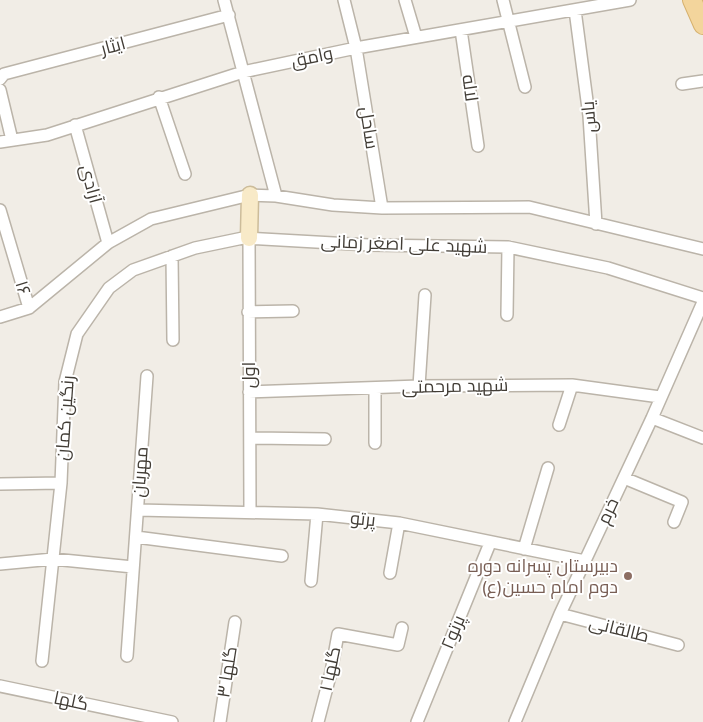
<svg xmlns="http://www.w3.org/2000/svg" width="703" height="722" viewBox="0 0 703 722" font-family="Mulish,Cairo,sans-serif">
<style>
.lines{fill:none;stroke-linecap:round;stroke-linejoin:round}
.street-casing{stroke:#bbb4a9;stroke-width:14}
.secondary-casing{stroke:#ccbc9a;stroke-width:19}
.primary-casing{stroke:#d6b16e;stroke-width:20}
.street{stroke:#fff;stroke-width:11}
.secondary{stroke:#f8eac8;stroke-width:16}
.primary{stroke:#f3d59c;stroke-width:18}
.education-dot{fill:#8d6e63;stroke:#fff;stroke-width:2}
.labels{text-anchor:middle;stroke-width:4;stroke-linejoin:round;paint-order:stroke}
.street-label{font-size:18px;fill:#423d36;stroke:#fff}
.education-label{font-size:18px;fill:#785e54;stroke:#fff;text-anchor:end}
</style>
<rect width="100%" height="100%" fill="#f1ede6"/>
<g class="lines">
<defs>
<path id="street" d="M224 0 276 196
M344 0 356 48 382 208
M405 0 416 37
M503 0 525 87
M575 10 589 116 596 224
M461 30 478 146
M0 79 4 74 229 15
M682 84 703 81
M0 90 12 140
M159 97 185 174
M75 125 108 243
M0 142 47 135 243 72 356 48 630 0
M0 210 29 308
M249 238 250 511
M172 256 173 340
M248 312 293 311
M507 315 508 247
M0 317 29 308 108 243 151 219 250 195 276 196 333 205 382 208 529 207 703 249
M419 386 425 295
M375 388V443
M249 392 419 386 572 385 660 397
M652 418 703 438
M559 425 572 385
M250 438 325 439
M624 478 682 502 674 522
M0 484 61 483
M138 510 317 514 399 523 585 561
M136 537 282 556
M524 549 548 468
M0 564 53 559 133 567
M390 573 399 523
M311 581 317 514
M560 614 678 645
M127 656 147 376
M42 661 61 483 65 382 77 334 109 288 133 270 195 248 243 238 369 245 508 247 608 268 703 298
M0 686 172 722
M220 722 235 622
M318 722 331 672 338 634 398 645 402 628
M417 722 490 543
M515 722 560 614 652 418 703 302"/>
<path id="secondary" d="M249 238 250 195"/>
<path id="primary" d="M692 0 703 25"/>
</defs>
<use href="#street" class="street-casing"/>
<use href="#secondary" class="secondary-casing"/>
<use href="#primary" class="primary-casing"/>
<use href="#street" class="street"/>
<use href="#secondary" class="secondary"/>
<use href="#primary" class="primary"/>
</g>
<circle class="education-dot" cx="628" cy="576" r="5"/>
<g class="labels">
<g class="street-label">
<text transform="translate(113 46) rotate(-15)" y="6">ایثار</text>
<text transform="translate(312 57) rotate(-12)" y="6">وامق</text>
<text transform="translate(470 88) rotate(82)" y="6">لاله</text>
<text transform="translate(589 117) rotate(-95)" y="6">یاس</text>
<text transform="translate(369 128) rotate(81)" y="6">ساحل</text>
<text transform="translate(91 184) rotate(75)" y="6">آزادی</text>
<text transform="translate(404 244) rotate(2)" y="6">شهید علی اصغر زمانی</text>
<text transform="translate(23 288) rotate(73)" y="6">۱۶</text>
<text transform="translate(249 375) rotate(-90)" y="6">اول</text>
<text transform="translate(455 386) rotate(-1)" y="6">شهید مرحمتی</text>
<text transform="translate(65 418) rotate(-86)" y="6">رنگین کمان</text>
<text transform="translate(140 472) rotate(-86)" y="6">مهربان</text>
<text transform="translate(608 511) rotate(-65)" y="6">خرم</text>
<text transform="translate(363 519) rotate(6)" y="6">پرتو</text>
<text transform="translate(619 629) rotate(14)" y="6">طالقانی</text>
<text transform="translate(453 632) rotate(-67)" y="6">پرتو۲</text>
<text transform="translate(330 669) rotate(-78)" y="6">گلها ۱</text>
<text transform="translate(227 672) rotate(-81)" y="6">گلها ۳</text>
<text transform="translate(71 701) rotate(12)" y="6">گلها</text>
</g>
<g class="education-label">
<text x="618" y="572">دبیرستان پسرانه دوره<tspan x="618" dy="21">دوم امام حسین(ع)</tspan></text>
</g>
</g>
</svg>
